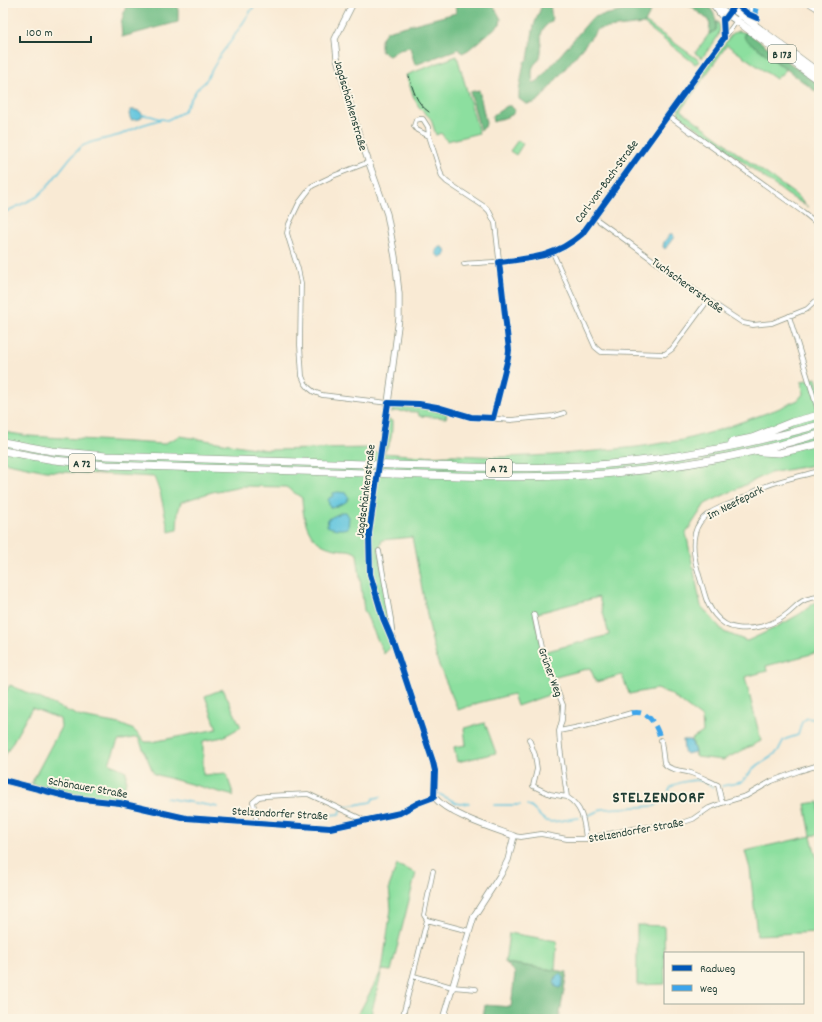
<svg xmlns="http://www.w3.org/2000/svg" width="822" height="1022" viewBox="0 0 822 1022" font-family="Dekko,sans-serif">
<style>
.green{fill:#8cdf9f;stroke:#568e6a;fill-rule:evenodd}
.forest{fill:#71be86;stroke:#487e5d}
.water{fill:#60c5de;stroke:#408189}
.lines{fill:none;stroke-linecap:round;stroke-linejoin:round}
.stream{stroke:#60c5de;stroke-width:1.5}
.street-casing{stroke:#8c9484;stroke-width:5.5}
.secondary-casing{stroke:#8c9484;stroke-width:7}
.primary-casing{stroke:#8c9484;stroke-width:8}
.highway-casing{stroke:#8c9484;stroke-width:8}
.street{stroke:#fff;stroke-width:4}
.secondary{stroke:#fff;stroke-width:5.5}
.primary{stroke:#fff;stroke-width:6}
.highway{stroke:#fff;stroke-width:7}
.tram{stroke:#1f3d34;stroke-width:1}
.highway-bridge-casing{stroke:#8c9484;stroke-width:8;stroke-linecap:butt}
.highway-bridge{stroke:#fff;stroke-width:7}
.quiet{stroke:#3da4eb;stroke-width:5;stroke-dasharray:10 5;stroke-linecap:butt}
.cycleway-casing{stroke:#fcf5e5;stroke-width:8}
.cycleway{stroke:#0057b8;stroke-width:6}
.labels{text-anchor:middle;stroke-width:4;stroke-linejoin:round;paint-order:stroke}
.shield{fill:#fcf5e5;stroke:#617469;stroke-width:1}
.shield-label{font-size:11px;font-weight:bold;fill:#1f3d34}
.street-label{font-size:12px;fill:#1f3d34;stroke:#fcf5e5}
.district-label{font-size:16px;font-weight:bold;letter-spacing:1px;fill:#1f3d34;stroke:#fcf5e5}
</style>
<rect width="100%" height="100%" fill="#fcf5e5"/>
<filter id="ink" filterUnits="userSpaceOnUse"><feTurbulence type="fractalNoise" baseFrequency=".025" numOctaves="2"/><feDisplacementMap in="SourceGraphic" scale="8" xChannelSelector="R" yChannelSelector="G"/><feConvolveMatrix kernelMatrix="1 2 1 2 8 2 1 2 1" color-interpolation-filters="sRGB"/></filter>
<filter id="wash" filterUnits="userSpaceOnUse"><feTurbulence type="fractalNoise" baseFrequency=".012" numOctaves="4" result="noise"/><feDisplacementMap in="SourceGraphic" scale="16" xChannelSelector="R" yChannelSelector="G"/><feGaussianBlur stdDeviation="0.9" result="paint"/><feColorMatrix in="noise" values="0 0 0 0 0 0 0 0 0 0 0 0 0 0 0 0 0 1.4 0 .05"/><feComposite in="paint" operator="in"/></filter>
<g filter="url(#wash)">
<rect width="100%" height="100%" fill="#f9ead4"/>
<path class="green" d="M717 21C726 33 708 49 702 58L695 53 709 34 716 30Z
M645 22 700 61 695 64 644 24Z
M738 31 748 33 756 46 786 70 776 79 727 45 681 110 727 144 730 148 796 195 808 207 788 195 678 114 679 108 705 73 702 71 714 58 732 34Z
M457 56 479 133 447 141 441 133 436 135 431 119 419 107 414 98 406 75Z
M518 140 523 144 516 155 510 151Z
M816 378 819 387V464L770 473 705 504 686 533 701 606 724 632 747 641C765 633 781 625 798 615 804 612 814 602 819 601V652L766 666 767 671 745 677 761 741 723 760 696 757 692 739 703 732 702 718 669 693 656 689 629 694 622 675 596 682 590 668 552 678 557 692 517 706 513 694 478 703 458 710 438 663 433 645 412 537 382 540 379 550 394 644 384 654 364 610 357 554C349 548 345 551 336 549 309 545 303 522 302 498L286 487 241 486 212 492 181 502 178 512 177 530 169 532 160 492 154 477 46 471 3 462V432L29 436 163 444 180 436 267 450 369 448V452L422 456 453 455 502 457 553 455 637 447 683 440 719 430 775 410 798 400 803 394 802 381ZM599 597 609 635 543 652 534 614Z
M399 407C416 407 431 409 447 414L446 418 419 416 418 412 394 411 391 413 393 408Z
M388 419 392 421C392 432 392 443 384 452Z
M10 685 81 717 120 724 134 730 145 742H152L217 729 205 696 223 689 241 727 223 737 203 741V775L226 773 234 796 154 774 138 737 118 741 109 763 126 771V781L121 801 74 794 31 784 61 727 60 719 32 708 3 759V696Z
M485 723 496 753 457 762 454 747 466 745 464 728Z
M819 802V834L811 836 819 867V932L757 935 750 869 745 851 811 836 805 804Z
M397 865 416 873 391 971 382 970 370 1019H353L359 1013 382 970 391 909 389 887Z
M637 925 664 926 665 984 637 985Z
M509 933 557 941 555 970 505 963Z"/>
<path class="forest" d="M127 3H178V22L122 37 121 23Z
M455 3H492L501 19 500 24 468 50 462 53 458 49 415 65 410 47 400 49 389 56 381 51V39L387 31 456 13Z
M544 3H550L552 21C534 32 545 41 540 57 539 61 536 62 534 65 531 70 532 78 533 83L538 81 592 18 598 16 624 11 616 3H652L651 11 644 24 598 29 540 99 534 103 526 104 519 99V92L524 62 528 59 534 25 542 5Z
M687 3C691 3 699 2 703 3 714 8 717 19 716 30L709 34 710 24 707 19Z
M748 33 819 84V94L781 65 745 39 744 34Z
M479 90 486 123 485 127 480 130 470 92Z
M507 106H511L515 110 512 115 493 122 492 116Z
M505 963 567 972 559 1019H483L485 1005 511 1007 515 973Z"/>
<path class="water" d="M131 110C136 110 140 110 143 115L140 119 131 120 129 114Z
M670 234H673L674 237 665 249 663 247 664 242Z
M436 252a5 5 0 1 1 10 0a5 5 0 1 1-10 0Z
M338 492 346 493 349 498 346 502 332 508 330 507 328 501 329 498 333 496V493Z
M342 512H346L349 517 348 528C340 530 334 529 327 526L328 519Z
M683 740H691L695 752 686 754 684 751Z
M560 974 563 977C563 982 563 985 560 988L556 987 554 982 556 976Z"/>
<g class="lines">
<path class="stream" d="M143 115 151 116 160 119
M3 213 37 197 47 187 70 158 82 146 92 142 120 135 142 125 162 119 167 120 183 112 197 89 205 82 221 54 231 41 256 3
M722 786 742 782 755 767 771 757 778 751 783 741 786 739 798 735 802 722 807 718 819 720
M437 793 459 804 469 803
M166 798 218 807
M494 805H520
M527 805C535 808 539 818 547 821 554 824 570 818 579 818
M329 815 339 814 343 807 371 802 374 798 381 797
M585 817 602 809 655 806 665 798 671 787C678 782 694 779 702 781 706 782 710 785 714 787"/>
</g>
</g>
<g filter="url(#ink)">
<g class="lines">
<defs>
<path id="street" d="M808 3 819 10
M750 4 753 18 756 24
M714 7 723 19 724 37
M667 115 803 212 814 221 819 228
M429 136 417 130 414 126 416 120 420 119H423L428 127 429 136 442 177 447 182 485 207 489 211 495 223 509 350 508 358 493 418
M369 162 333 176 312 186 299 203 289 224 287 233 289 240 298 269 301 283 300 345 302 376 305 383 309 388 314 392 322 395 388 403 419 404 437 407 471 417 511 420 554 416 564 413
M595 218 708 300 743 323 753 325 772 323 807 309 819 298
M553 253 595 347 601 352 665 354 672 349 708 300
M464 264C499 261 539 263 569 244 580 238 587 227 595 218L667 115 750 3
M789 316 819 414
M819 471C802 476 783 479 766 486 757 489 748 496 739 500 721 508 701 511 695 533 690 552 699 574 704 592 708 608 719 626 737 628 752 630 770 626 783 617 799 606 797 599 819 597
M379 551 391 619 393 640
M534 614 542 652 563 705 562 720 559 731 560 747 567 797C583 807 584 822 586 839
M559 731 594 724 631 713
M529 739 535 755 537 769 533 786 550 794 567 797
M661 740 664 763C670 771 682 770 691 773 700 776 709 781 718 785L722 803
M257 822 253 802 259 797 266 796 308 794 364 820
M514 836 521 837 541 834 567 839H586L632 829 681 823 693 819 709 808 722 803 746 796 772 781 799 771 819 765
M433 871 424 915 427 920 469 931
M414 976 452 987 476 989
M402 1019 427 920"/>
<path id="secondary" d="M353 3 335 39 337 58 357 129 387 214 395 257 399 294V318L388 403 369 533 370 574 383 618 394 644 433 762 435 771 434 797
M3 780 73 798 120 803 186 818 330 828 400 813 418 803 434 797
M434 797C449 815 492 828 514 836L508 860 501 874 474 916 443 1019"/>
<path id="primary" d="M711 3 737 21
M723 3 741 15"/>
<path id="highway" d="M741 15 819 73
M737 21 819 81
M3 442 52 451 106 456 366 464
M732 442 752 438 792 422 819 415
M3 451 54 460 107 465 365 473
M761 452 779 453 819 444
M393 465C446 466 500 469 553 467 644 465 732 449 819 425
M392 474C462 476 533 479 604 474 677 468 749 455 819 434"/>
</defs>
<use href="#street" class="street-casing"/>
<use href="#secondary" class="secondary-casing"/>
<use href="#primary" class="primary-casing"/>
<use href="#highway" class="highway-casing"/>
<use href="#street" class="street"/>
<use href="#secondary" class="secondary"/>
<use href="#primary" class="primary"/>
<use href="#highway" class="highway"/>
<path class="tram" d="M409 76C413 90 416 103 429 112"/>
<defs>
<path id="highway-bridge" d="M366 464 393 465
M365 473 392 474"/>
</defs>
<use href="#highway-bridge" class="highway-bridge-casing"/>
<use href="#highway-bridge" class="highway-bridge"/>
<path class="quiet" d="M801 3H802
M757 18 755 12 758 3
M631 713C649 709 656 725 661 740"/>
<defs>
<path id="cycleway" d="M3 780 73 798 120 803 186 818 330 828 400 813 418 803 434 797 435 771 433 762 394 644 383 618 370 574 369 533 388 403 419 404 437 407 471 417 493 418 508 358 509 350 499 262C533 258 555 257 582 234L724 38 723 19H725L736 4 748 14 757 18"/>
</defs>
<use href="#cycleway" class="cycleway-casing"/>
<use href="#cycleway" class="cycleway"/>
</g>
</g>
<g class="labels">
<g class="shield">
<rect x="768" y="45" width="28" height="18" rx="3"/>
<rect x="69" y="454" width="26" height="18" rx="3"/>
<rect x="486" y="459" width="26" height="18" rx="3"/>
</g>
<g class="shield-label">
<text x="782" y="58">B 173</text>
<text x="82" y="467">A 72</text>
<text x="499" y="472">A 72</text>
</g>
<g class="street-label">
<text transform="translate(351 105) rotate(74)" y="4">Jagdschänkenstraße</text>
<text transform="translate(606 181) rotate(-54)" y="4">Carl-von-Bach-Straße</text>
<text transform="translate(688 285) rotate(36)" y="4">Tuchschererstraße</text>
<text transform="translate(365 491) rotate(-83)" y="4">Jagdschänkenstraße</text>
<text transform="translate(735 502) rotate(-27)" y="4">Im Neefepark</text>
<text transform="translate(551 672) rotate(70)" y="4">Grüner Weg</text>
<text transform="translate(88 787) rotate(10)" y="4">Schönauer Straße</text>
<text transform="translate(280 813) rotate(3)" y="4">Stelzendorfer Straße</text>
<text transform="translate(636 830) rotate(-10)" y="4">Stelzendorfer Straße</text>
</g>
<g class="district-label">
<text x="659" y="802">STELZENDORF</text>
</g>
</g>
<rect width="822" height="1022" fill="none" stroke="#fcf5e5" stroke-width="16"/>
<rect x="664" y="952" width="140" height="52" fill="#fcf5e5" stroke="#a4ab9e"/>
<rect x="672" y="965" width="20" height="6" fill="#0057b8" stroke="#a4ab9e"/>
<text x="700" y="972" font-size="12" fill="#1f3d34">Radweg</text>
<rect x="672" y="985" width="20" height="6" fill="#3da4eb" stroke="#a4ab9e"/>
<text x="700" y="992" font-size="12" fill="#1f3d34">Weg</text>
<path d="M20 36v6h71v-6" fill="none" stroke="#1f3d34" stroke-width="2"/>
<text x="26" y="36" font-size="12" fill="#1f3d34" stroke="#fcf5e5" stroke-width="3" paint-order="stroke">100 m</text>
</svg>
